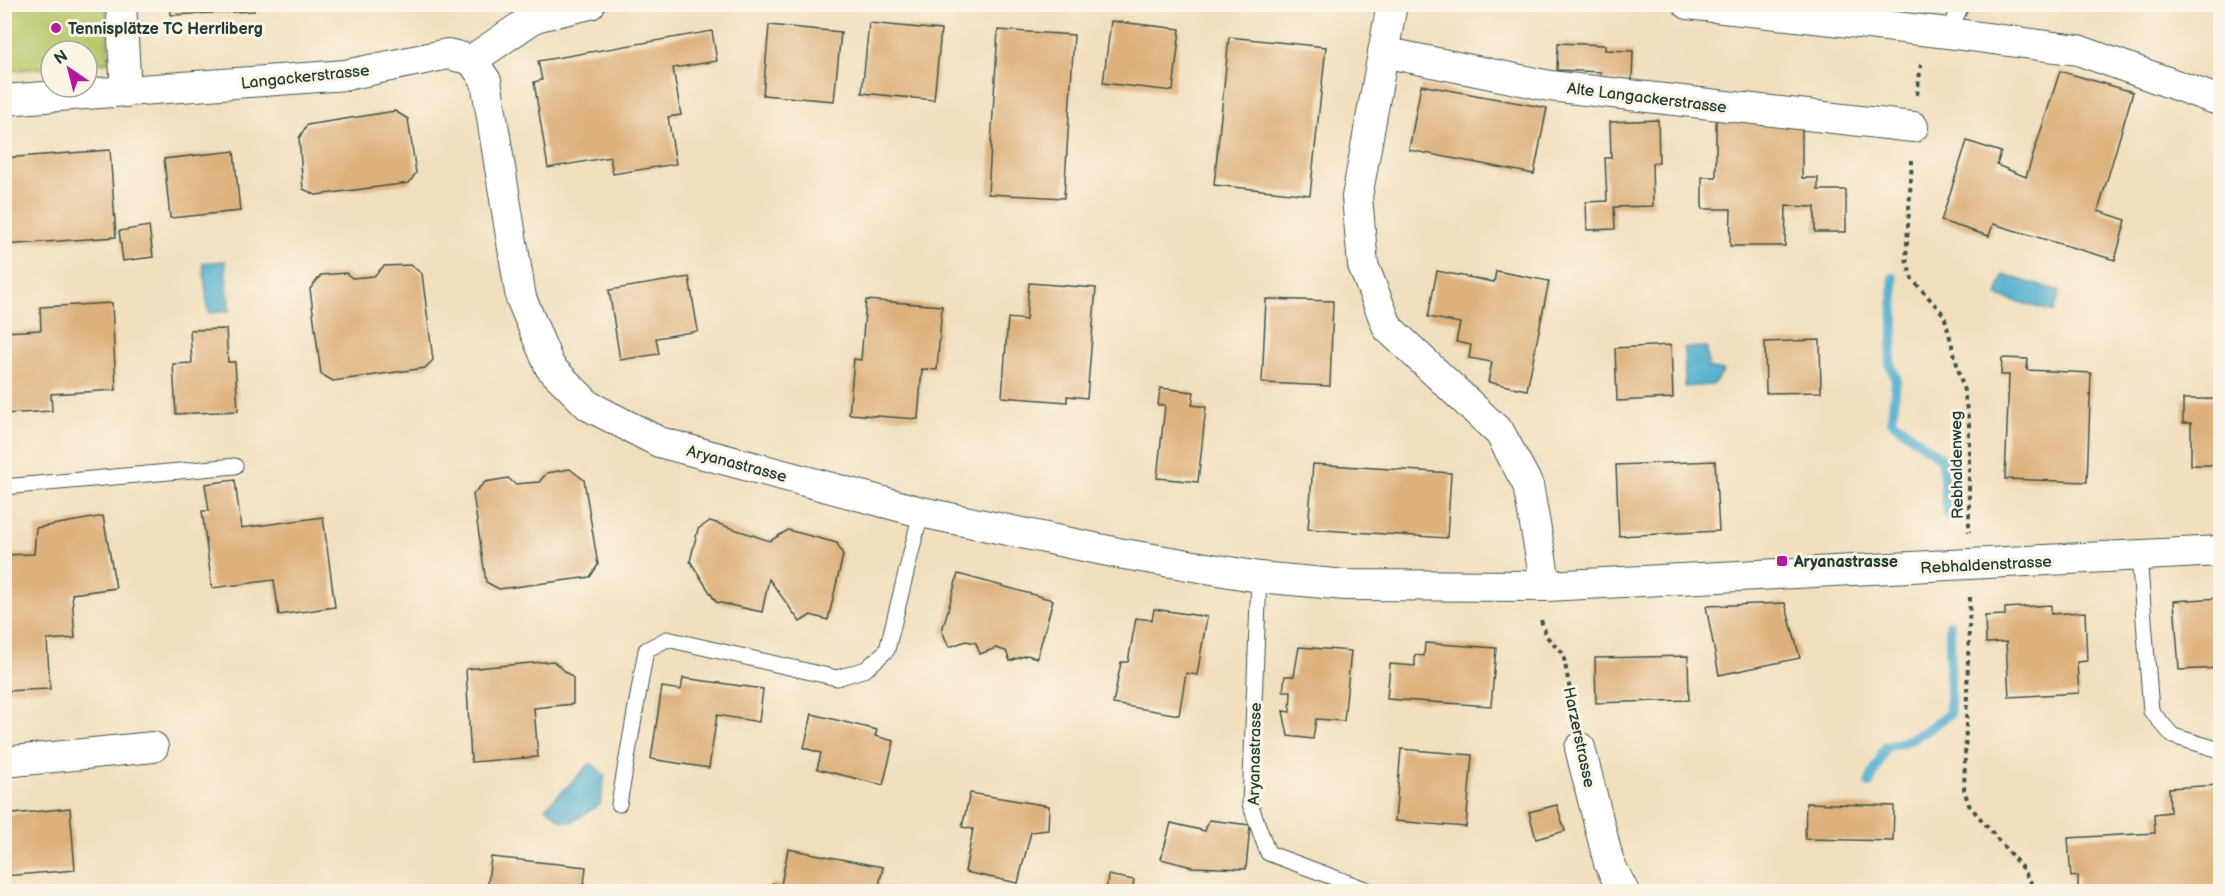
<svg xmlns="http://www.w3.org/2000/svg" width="2225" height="896" viewBox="0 0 2225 896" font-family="'Balsamiq Sans',sans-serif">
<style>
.green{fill:#b7c86a;stroke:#6b824f;stroke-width:1.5}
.water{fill:#50afcf;stroke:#387682;stroke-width:1.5}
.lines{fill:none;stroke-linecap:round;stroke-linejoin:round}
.stream{stroke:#50afcf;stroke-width:10}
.building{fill:#ddb17b}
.lane-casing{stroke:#3e5549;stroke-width:17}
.street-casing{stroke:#3e5549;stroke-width:32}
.path{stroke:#3e5549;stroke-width:4;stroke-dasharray:4.5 4.5;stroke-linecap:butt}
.lane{stroke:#fff;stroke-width:15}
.street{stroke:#fff;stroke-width:30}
.poi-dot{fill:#b5179e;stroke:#fcf5e5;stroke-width:2}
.labels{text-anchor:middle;stroke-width:6;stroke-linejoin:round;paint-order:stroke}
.poi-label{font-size:16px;font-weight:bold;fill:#1f3d34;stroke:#fcf5e5;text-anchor:start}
.street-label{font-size:16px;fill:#1f3d34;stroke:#fcf5e5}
</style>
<rect width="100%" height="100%" fill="#fcf5e5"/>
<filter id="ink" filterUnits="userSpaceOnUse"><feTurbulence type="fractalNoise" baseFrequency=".0167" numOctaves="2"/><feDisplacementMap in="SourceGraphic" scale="12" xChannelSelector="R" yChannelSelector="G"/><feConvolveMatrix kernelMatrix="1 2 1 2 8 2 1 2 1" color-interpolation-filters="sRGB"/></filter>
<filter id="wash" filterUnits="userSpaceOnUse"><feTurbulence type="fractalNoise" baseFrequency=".008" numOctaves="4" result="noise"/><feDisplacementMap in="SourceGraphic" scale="24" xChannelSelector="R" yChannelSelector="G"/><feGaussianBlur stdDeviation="1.35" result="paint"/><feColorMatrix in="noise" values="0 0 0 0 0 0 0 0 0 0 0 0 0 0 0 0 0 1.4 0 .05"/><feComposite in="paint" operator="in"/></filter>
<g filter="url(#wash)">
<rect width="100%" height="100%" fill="#f1dfbe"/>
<path class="green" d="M5 5H106L109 62 87 64V51H51V67L5 71Z"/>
<path class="water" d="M225 261 230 311 208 313 203 263Z
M2003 275 2060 291 2054 312 1997 296Z
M1707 347 1708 368 1724 371 1712 385 1685 387 1684 348Z
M591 763 605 776 600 804 572 822 562 821 546 807Z"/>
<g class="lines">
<path class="stream" d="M1893 278 1894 328 1890 365 1896 378 1892 421 1942 459 1948 515
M1869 783 1886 747C1911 742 1930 729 1950 713V625"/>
</g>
<g id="blocks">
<path class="building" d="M170 4H254V11L171 15Z
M1111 21 1180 29 1173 91 1103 83Z
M869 23 941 30 934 100 862 93Z
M769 25 841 32 834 101 763 95Z
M998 30 1074 35 1064 198 988 194Z
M712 31 717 61 673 68 681 115 668 117 676 164 613 174 610 157 548 168 534 82 542 80 538 61Z
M1229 37 1326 47 1310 195 1214 185Z
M1558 43 1605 45V50L1633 51 1632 81 1600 80 1601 72 1557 70Z
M2060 71 2133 92 2098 211 2126 220 2115 260 1993 224 1989 236 1941 221 1967 141 2001 152 1997 165 2026 177Z
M1421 85 1547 108 1534 174 1409 150Z
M395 111 408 119 416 173 409 183 316 195 303 189 299 138 307 125Z
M1658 120 1659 163H1652L1653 206 1614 207 1615 229 1587 230 1586 202 1607 201 1605 158H1611L1610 122Z
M1716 120H1802V178H1818V190H1846V232H1815V207L1786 206 1785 246H1730L1731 209H1702V177H1716Z
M110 150 116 237 4 245V158Z
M234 151 240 211 170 218 164 159Z
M149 226 153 257 123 261 119 231Z
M411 265 422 274 433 360 425 368 333 381 321 374 310 289 321 275 346 273 352 278 374 276 384 266Z
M1437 271 1494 282 1496 271 1549 281 1527 390 1488 382 1492 362 1469 358 1471 345 1456 342 1460 323 1428 317Z
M689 277 698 331 656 338 659 354 620 360 609 290Z
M1029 283 1096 288 1087 398 1067 396V402L1002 397 1008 318 1026 320Z
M1266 299 1333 301 1330 386 1262 383Z
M866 300 942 306 937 370 922 369 918 419 849 414 854 359 861 360Z
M112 303 116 390 51 394 52 411 4 414V332L41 330 40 307Z
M226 329 228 362H235L238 411 176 414 173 364 192 363 190 330Z
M1820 340 1821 392 1766 393 1765 342Z
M1671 345 1673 398 1617 401 1615 348Z
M2002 358 2028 359 2027 370 2091 373 2087 482 2005 479 2009 375H2001Z
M1160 388 1194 392 1192 405 1206 407 1198 482 1157 478 1165 405H1158Z
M2183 399H2220V465H2191V423H2183Z
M1715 461 1719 531 1619 536 1616 465Z
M1313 464 1451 473 1447 538 1308 529Z
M570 469 584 480 598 565 590 577 499 589 486 582 473 494 485 482 508 478 515 484 539 482 547 473Z
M235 480 241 528 323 517 335 607 279 615 274 580 212 588 202 511H209L205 484Z
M103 516 116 588 72 594 75 638 47 640 50 689 4 691V555L34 554 36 528Z
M710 521 770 541 788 530 837 543 843 555 828 620 811 615 800 622 769 579 762 612 716 602 690 561 698 529Z
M958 574 1053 600 1037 658 1027 655 1010 661 1006 651 996 648 980 654 976 643 966 641 949 647 942 631Z
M2220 598V668L2179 670 2174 601Z
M1785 603 1800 658 1719 675 1706 606Z
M2051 605V614L2085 612 2087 661 2077 662 2079 693 2009 697 2006 642 1986 643 1985 616 2005 615V608Z
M1154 609 1207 617 1197 675 1186 673 1179 715 1113 704 1121 662H1128L1136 618 1152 620Z
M1425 643 1496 648 1491 706 1387 699 1390 664 1415 666V655L1424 656Z
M1299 647 1351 651 1344 721 1316 719 1313 739 1288 736 1283 711 1290 712 1291 691H1283L1285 676H1294Z
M1688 656 1689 700 1596 703 1595 658Z
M553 661 573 678V704L534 708 538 757 471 762 466 669Z
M683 678 763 689 759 722 717 715 709 768 651 759 662 687 681 690Z
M812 714 877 730 875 736 894 741 883 785 817 769 821 753 804 748Z
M1401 749 1472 755 1466 827 1395 821Z
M2220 785V833H2218L2220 887 2190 890V892H2078V876L2071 877 2068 838 2155 833 2154 814 2170 812 2169 788Z
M970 793 1049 806 1048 830 1031 832 1018 883 965 872 973 829 962 827Z
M1806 803 1894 806 1893 841 1805 839Z
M1557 805 1565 831 1536 839 1529 812Z
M70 808 75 870 4 876V815Z
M1209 820 1250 825 1246 869 1192 867 1161 859 1171 823 1205 831Z
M788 849 883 867 879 886 895 889V892H771L772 883 781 885Z
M491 857 586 867 583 892H487Z
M1108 875 1134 880 1132 892H1106Z"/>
</g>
</g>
<g filter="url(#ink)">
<use href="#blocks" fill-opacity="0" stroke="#3e5549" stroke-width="1.5"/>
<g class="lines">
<defs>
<path id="lane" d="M1948 33 1962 4
M4 487 235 466
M2139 555 2151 711 2173 736 2220 750
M1259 577 1250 804 1268 853 1373 892
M619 804 646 650 667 639 837 678 866 669 887 650 921 512"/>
<path id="street" d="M121 4 126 92
M1392 4 1357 197 1363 265 1388 328 1500 433 1528 485 1546 586
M1688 4 1948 33 2078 50 2212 98 2220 100
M1383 52 1550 86 1913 127
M472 60 486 81 521 298 550 367 589 406 659 442 921 512 1118 553 1259 577 1346 585 1546 586 2220 551
M4 100 346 75 448 54 472 60 535 17 590 4
M1580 748 1609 863 1624 892
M4 762 153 747"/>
</defs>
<use href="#lane" class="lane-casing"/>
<use href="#street" class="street-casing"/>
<path class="path" d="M1917 95 1921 64
M1912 160 1906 259 1912 279 1944 315 1964 391 1969 424V532
M1970 597 1964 790 1969 805 2022 868 2037 892
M1541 620 1546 636 1563 653 1575 717"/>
<use href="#lane" class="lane"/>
<use href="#street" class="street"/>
</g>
</g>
<g class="poi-dot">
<circle cx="56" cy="28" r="6"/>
<rect x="1776" y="555" width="12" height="12" rx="3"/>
</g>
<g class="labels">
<g class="poi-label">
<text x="68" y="34">Tennisplätze TC Herrliberg</text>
<text x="1794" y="567">Aryanastrasse</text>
</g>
<g class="street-label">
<text transform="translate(305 76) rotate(-6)" y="6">Langackerstrasse</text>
<text transform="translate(1647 97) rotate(7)" y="6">Alte Langackerstrasse</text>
<text transform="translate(737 463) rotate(15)" y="6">Aryanastrasse</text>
<text transform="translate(1956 465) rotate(-91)" y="6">Rebhaldenweg</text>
<text transform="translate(1986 564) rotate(-3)" y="6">Rebhaldenstrasse</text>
<text transform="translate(1580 737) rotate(78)" y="6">Harzerstrasse</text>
<text transform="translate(1254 754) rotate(-89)" y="6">Aryanastrasse</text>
</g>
</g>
<rect width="2225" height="896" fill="none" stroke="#fcf5e5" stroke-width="24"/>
<g transform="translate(69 69) rotate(325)"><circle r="28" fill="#fcf5e5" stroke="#a4ab9e" stroke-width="1.5"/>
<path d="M0-4.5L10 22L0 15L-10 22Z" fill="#b5179e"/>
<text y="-9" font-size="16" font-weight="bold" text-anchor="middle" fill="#1f3d34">N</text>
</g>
</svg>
